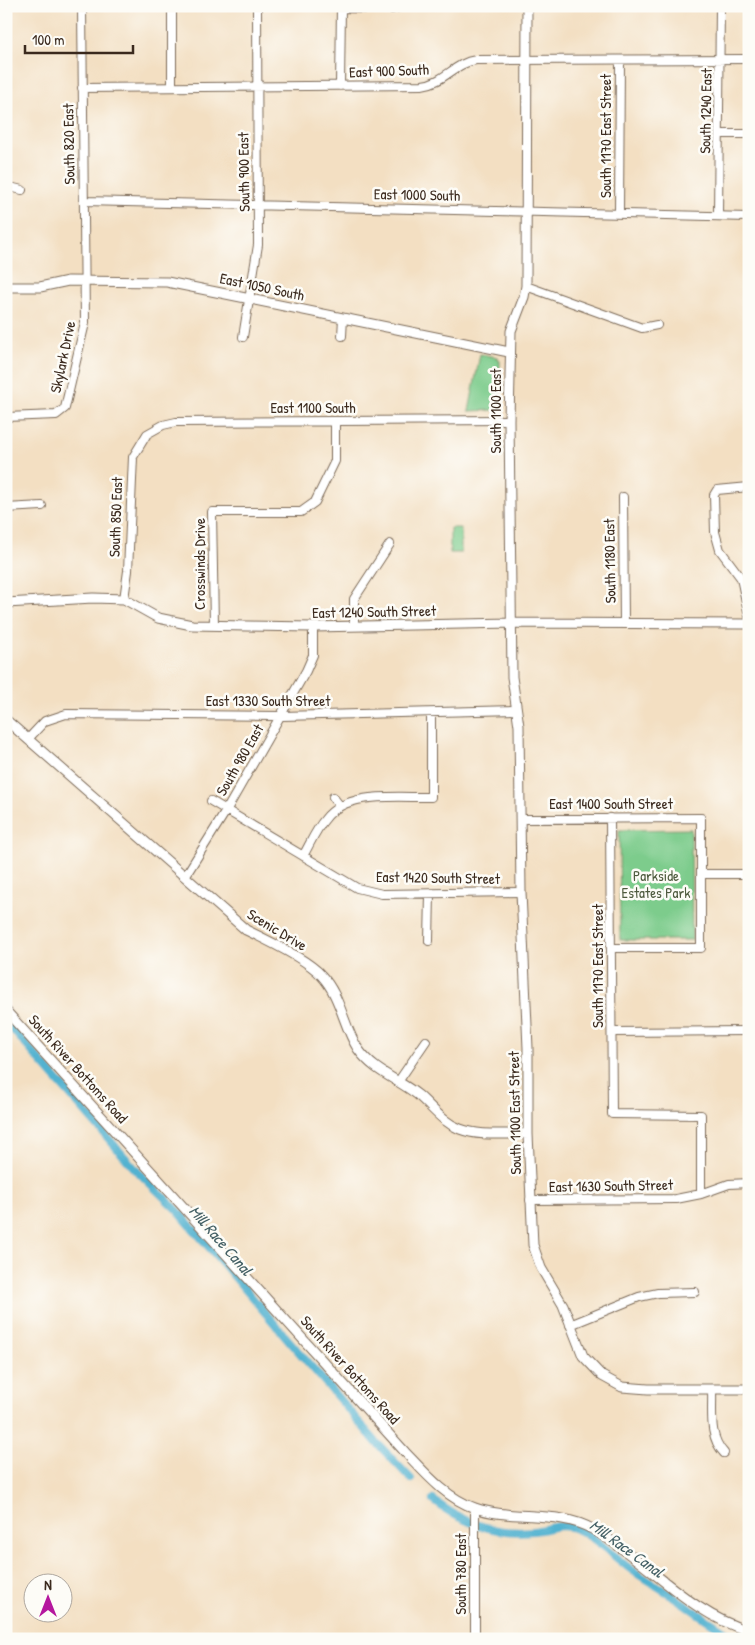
<svg xmlns="http://www.w3.org/2000/svg" width="755" height="1645" viewBox="0 0 755 1645" font-family="'Patrick Hand',sans-serif">
<style>
.green{fill:#7dcc8c;stroke:#5c7b55}
.lines{fill:none;stroke-linecap:round;stroke-linejoin:round}
.canal{stroke:#52b2d0;stroke-width:8}
.minor-casing{stroke:#7b6957;stroke-width:10}
.tertiary-casing{stroke:#7b6957;stroke-width:11}
.minor{stroke:#fff;stroke-width:8}
.tertiary{stroke:#fff;stroke-width:9}
.labels{text-anchor:middle;stroke-width:5;stroke-linejoin:round;paint-order:stroke}
.street-label{font-size:15px;fill:#3b2a1e;stroke:#fdfcf7}
.park-label{font-size:15px;fill:#4f5b3f;stroke:#fdfcf7}
.water-label{font-size:16px;font-style:italic;fill:#446065;stroke:#fdfcf7}
</style>
<rect width="100%" height="100%" fill="#fdfcf7"/>
<filter id="ink" filterUnits="userSpaceOnUse"><feTurbulence type="fractalNoise" baseFrequency=".02" numOctaves="2"/><feDisplacementMap in="SourceGraphic" scale="10" xChannelSelector="R" yChannelSelector="G"/><feConvolveMatrix kernelMatrix="1 2 1 2 8 2 1 2 1" color-interpolation-filters="sRGB"/></filter>
<filter id="wash" filterUnits="userSpaceOnUse"><feTurbulence type="fractalNoise" baseFrequency=".0096" numOctaves="4" result="noise"/><feDisplacementMap in="SourceGraphic" scale="20" xChannelSelector="R" yChannelSelector="G"/><feGaussianBlur stdDeviation="1.12" result="paint"/><feColorMatrix in="noise" values="0 0 0 0 0 0 0 0 0 0 0 0 0 0 0 0 0 1.4 0 .05"/><feComposite in="paint" operator="in"/></filter>
<g filter="url(#wash)">
<rect width="100%" height="100%" fill="#f3dfc2"/>
<path class="green" d="M480 354 497 357 500 361V404L497 410 469 411Z
M450 528H461V553H450Z
M691 829 692 940H620L619 830Z"/>
<g class="lines">
<path class="canal" d="M6 1022 137 1171 177 1210 376 1442 411 1479
M433 1500C462 1523 495 1535 533 1531 546 1530 560 1523 574 1528 596 1537 610 1554 629 1568 643 1578 657 1586 671 1595 694 1610 714 1626 738 1639"/>
</g>
</g>
<g filter="url(#ink)">
<g class="lines">
<defs>
<path id="minor" d="M172 6V87
M341 8 392 9 403 6
M340 86 341 6
M82 88 422 85C444 83 454 63 476 60L749 59
M720 134H749
M6 186 22 190
M84 201 749 217
M619 213 620 60
M718 216 720 6
M526 286 642 328 657 325
M342 336 343 318
M243 337 258 245 257 6
M6 417 56 415 65 408 85 323 82 6
M749 487 717 490 714 495 715 532 720 550 741 578 749 616
M623 497 624 624
M6 508 42 506
M124 599 128 571 133 457 147 434 163 425 176 422 509 420
M214 625 212 512H301L315 502 335 461V421
M354 626V599L390 544
M28 739 45 721 66 714 282 716 516 710
M333 797 340 806
M211 801 357 888 382 894 521 892
M610 818 612 1114 701 1115V1194
M520 819 701 818V948H612
M303 856C310 844 316 829 325 819 347 790 399 798 431 797V713
M701 874H749
M186 875 226 811 306 671 313 655V627
M429 941 430 894
M612 1032 749 1031
M398 1082 426 1041
M530 1200 676 1199 701 1194 729 1184 749 1183
M570 1325 639 1297 658 1293 695 1292
M712 1390C713 1412 708 1436 724 1453
M475 1639V1508"/>
<path id="tertiary" d="M527 6 526 286 524 297 511 331 509 420 512 677 519 726 521 892 528 1048V1134L533 1245 541 1268 563 1305 583 1356 602 1376 622 1387 648 1389H749
M6 287H40L68 281 167 282 509 352
M6 603 93 598 124 599 158 618 192 625 313 627 512 623 749 624
M6 720 246 930C265 939 308 960 321 975 341 996 343 1026 358 1049 374 1072 398 1079 418 1095 432 1107 442 1122 460 1129 480 1137 507 1133 528 1134
M6 1011 405 1452C425 1473 446 1498 475 1508 513 1521 558 1509 594 1530 647 1560 688 1613 749 1631"/>
</defs>
<use href="#minor" class="minor-casing"/>
<use href="#tertiary" class="tertiary-casing"/>
<use href="#minor" class="minor"/>
<use href="#tertiary" class="tertiary"/>
</g>
</g>
<g class="labels">
<g class="street-label">
<text transform="translate(389 71) rotate(-2)" y="5">East 900 South</text>
<text transform="translate(706 111) rotate(-89)" y="5">South 1240 East</text>
<text transform="translate(606 136) rotate(-90)" y="5">South 1170 East Street</text>
<text transform="translate(69 144) rotate(-91)" y="5">South 820 East</text>
<text transform="translate(244 172) rotate(-91)" y="5">South 900 East</text>
<text transform="translate(417 195) rotate(1)" y="5">East 1000 South</text>
<text transform="translate(262 287) rotate(12)" y="5">East 1050 South</text>
<text transform="translate(63 357) rotate(-78)" y="5">Skylark Drive</text>
<text x="313" y="413">East 1100 South</text>
<text transform="translate(496 411) rotate(-90)" y="5">South 1100 East</text>
<text transform="translate(116 517) rotate(-88)" y="5">South 850 East</text>
<text transform="translate(610 561) rotate(-91)" y="5">South 1180 East</text>
<text transform="translate(200 564) rotate(-90)" y="5">Crosswinds Drive</text>
<text transform="translate(374 612) rotate(-1)" y="5">East 1240 South Street</text>
<text x="268" y="706">East 1330 South Street</text>
<text transform="translate(240 760) rotate(-60)" y="5">South 980 East</text>
<text x="611" y="809">East 1400 South Street</text>
<text transform="translate(438 878) rotate(1)" y="5">East 1420 South Street</text>
<text transform="translate(277 930) rotate(31)" y="5">Scenic Drive</text>
<text transform="translate(598 966) rotate(-90)" y="5">South 1170 East Street</text>
<text transform="translate(78 1069) rotate(48)" y="5">South River Bottoms Road</text>
<text transform="translate(515 1113) rotate(-91)" y="5">South 1100 East Street</text>
<text transform="translate(611 1186) rotate(-1)" y="5">East 1630 South Street</text>
<text transform="translate(350 1370) rotate(48)" y="5">South River Bottoms Road</text>
<text transform="translate(461 1574) rotate(-90)" y="5">South 780 East</text>
</g>
<g class="park-label">
<text x="656" y="881">Parkside<tspan x="656" dy="17">Estates Park</tspan></text>
</g>
<g class="water-label">
<text transform="translate(221 1240) rotate(49)" y="6">Mill Race Canal</text>
<text transform="translate(627 1548) rotate(36)" y="6">Mill Race Canal</text>
</g>
</g>
<rect width="755" height="1645" fill="none" stroke="#fdfcf7" stroke-width="25"/>
<g transform="translate(48 1598)"><circle r="24" fill="#fdfcf7" stroke="#afa8a0"/>
<path d="M0-4L9 19L0 12L-9 19Z" fill="#b5179e"/>
<text y="-8" font-size="14" font-weight="bold" text-anchor="middle" fill="#3b2a1e">N</text>
</g>
<path d="M25 45v8h108v-8" fill="none" stroke="#3b2a1e" stroke-width="2.5"/>
<text x="32" y="45" font-size="15" fill="#3b2a1e" stroke="#fdfcf7" stroke-width="4" paint-order="stroke">100 m</text>
</svg>
